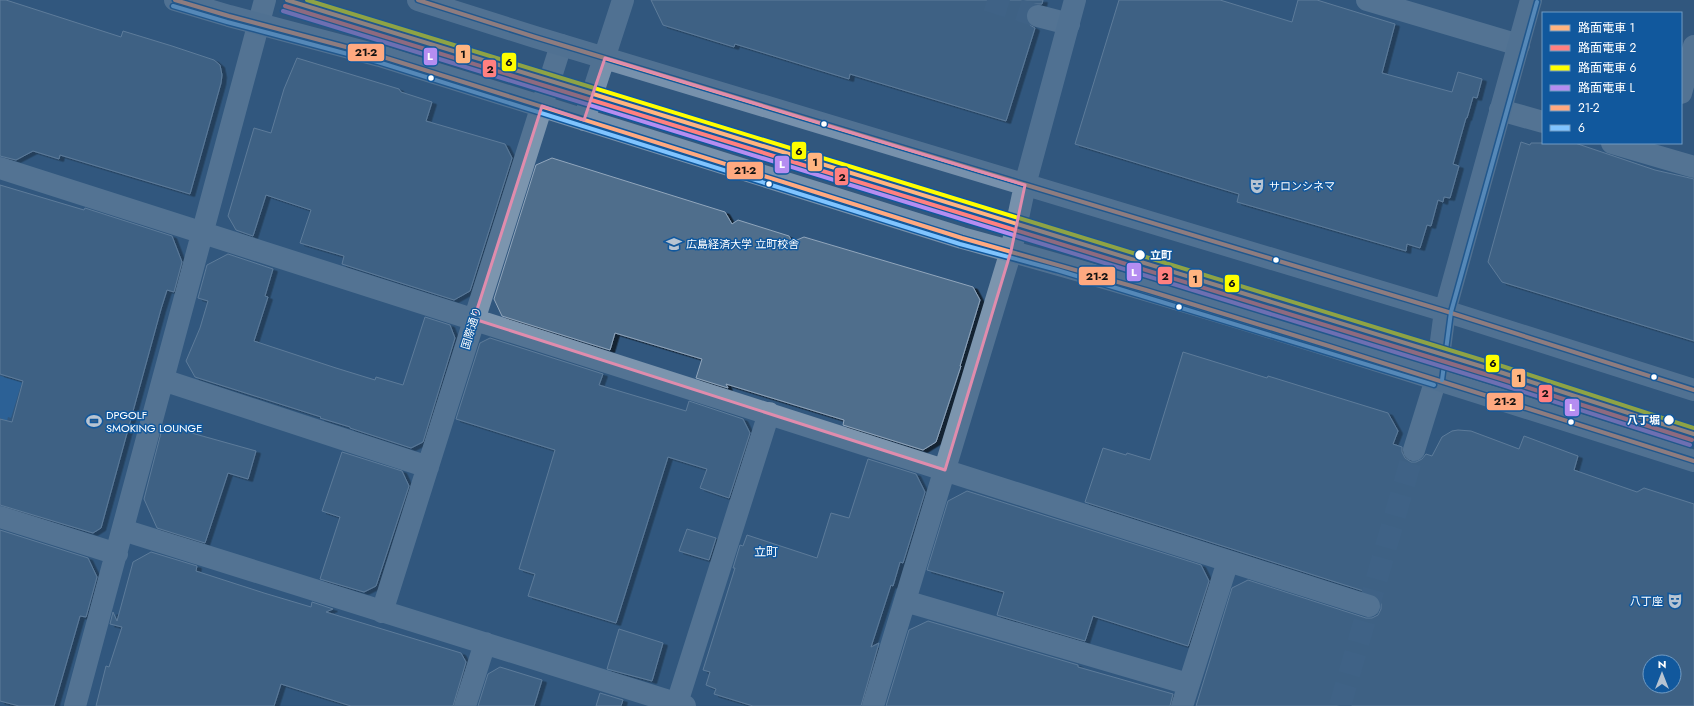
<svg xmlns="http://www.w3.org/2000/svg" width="1694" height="706" viewBox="0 0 1694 706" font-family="Jost,'Noto Sans JP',sans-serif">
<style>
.green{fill:#266eb3}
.building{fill:#4f6e8c;stroke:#91a6bc;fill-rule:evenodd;filter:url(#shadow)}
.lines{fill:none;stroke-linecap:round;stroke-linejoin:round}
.street-tunnel{stroke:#507091;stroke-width:22;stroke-dasharray:22 11;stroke-linecap:butt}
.street{stroke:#7c95ae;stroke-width:22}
.secondary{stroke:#7791ac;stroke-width:22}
.bus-1-casing{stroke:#11589d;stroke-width:7}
.bus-2-casing{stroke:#11589d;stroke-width:7}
.bus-1{stroke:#ffa980;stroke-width:4}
.bus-2{stroke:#80c4ff;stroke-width:4}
.tram-1-casing{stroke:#11589d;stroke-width:7}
.tram-2-casing{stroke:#11589d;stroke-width:7}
.tram-3-casing{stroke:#11589d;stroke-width:7}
.tram-4-casing{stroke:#11589d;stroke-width:7}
.tram-1{stroke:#ffb480;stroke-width:4}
.tram-2{stroke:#ff8080;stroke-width:4}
.tram-3{stroke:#fefe00;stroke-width:4}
.tram-4{stroke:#b58df1;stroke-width:4}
.marked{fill:none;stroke:#e08cad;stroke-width:3;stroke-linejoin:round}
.bus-dot{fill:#fff;stroke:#11589d;stroke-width:1.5}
.labels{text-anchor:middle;stroke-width:3;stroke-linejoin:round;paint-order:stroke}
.poi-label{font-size:11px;fill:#fff;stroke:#11589d;text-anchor:start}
.stop-label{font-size:11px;font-weight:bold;fill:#fff;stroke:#11589d;text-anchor:start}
.street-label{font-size:11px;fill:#fff;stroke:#11589d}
.neighbourhood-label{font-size:12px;fill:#fff;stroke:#11589d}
.line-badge{stroke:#11589d;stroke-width:1.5}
.badge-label{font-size:11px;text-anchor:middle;font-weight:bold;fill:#fff}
.pale-badge-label{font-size:11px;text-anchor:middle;font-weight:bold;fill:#111}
</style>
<defs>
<filter id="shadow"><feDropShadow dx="4.5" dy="2.5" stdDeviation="0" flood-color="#0009"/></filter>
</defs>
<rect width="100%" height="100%" fill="#31577e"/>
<path class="green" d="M0 376 22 382 11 418 8 417 7 421 0 418Z"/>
<path class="building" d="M0 0H6L121 37 123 31 172 46 214 60 220 65 222 75 221 83 190 194 60 155 59 159 33 151 16 160 0 156Z
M651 0H1043L1042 4H1034L1029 8 1026 13V20L1030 25 1035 28 1006 121 850 74 849 79 735 44 734 47 663 25Z
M1119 0H1220L1292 22 1298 0H1317L1395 24 1382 73 1452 92 1458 72 1482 79 1477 98 1473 97 1467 118H1466L1453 164 1459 166 1450 198 1444 197 1443 202 1438 200 1431 226 1427 225 1420 248 1407 244 1406 251 1237 202 1239 194 1075 144Z
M297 58 399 89 401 92 432 102 426 121 505 144 512 158 470 291 454 300 342 264 344 256 300 243 311 210 266 195 253 236 236 230 228 216 254 128 271 133 284 89Z
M1521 142 1530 145 1531 143H1575L1655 170 1694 179V341L1502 282 1488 262Z
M552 158 725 212 732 224 738 220 789 236 792 242 804 237 973 287 980 300 960 366H961L936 442 923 450 843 425 844 420 726 384 728 388 696 378 702 359 615 333 610 350 502 316 494 299 536 165Z
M0 185 84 210 85 208 172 236 182 262 174 292 167 290 161 309 101 528 93 533 0 505V419L12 422 23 381 0 374Z
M228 254 273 269 265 296 268 297 254 341 336 368 375 380 376 377 403 385 425 317 450 325 455 338 423 442 411 448 350 428V427L320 418 321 417 195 377 186 361 200 328 208 301 198 298 207 265Z
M490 338 603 374 599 385 686 411 689 401 743 419 750 433 729 498 700 488 707 469 668 457 616 623 528 596 535 574 519 569 555 450 456 419 480 343Z
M1183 352 1267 378 1268 376 1388 413 1398 431 1393 444 1402 447V452L1405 458 1411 462H1416L1422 459 1426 454 1432 456 1442 437 1452 431 1458 430 1471 431 1519 449 1524 436 1578 456 1574 470 1637 492 1644 488 1694 504V706H1196L1232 588 1248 580 1366 618H1372L1378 615 1381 609V604L1378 598 1373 594 1085 502 1103 448 1126 455 1127 453 1150 460ZM1650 662H1674V686H1650Z
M163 425 256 451 248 479 228 473 205 543 157 528 144 499Z
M342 452 402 471 409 486 376 586 364 592 320 579 340 517 322 511Z
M868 459 916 474 925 492 903 563 900 562 893 586 891 585 871 647 879 643 861 706H753L714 694 716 689 706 685 710 672 703 670 735 568H733L740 545 743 546 747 535 817 558 831 513 849 518Z
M967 491 1201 565 1209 581 1188 646 1093 616 1085 641 997 615 1004 592 927 570 948 501Z
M687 529 716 538 709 560 679 551Z
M0 530 88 558 97 577 86 617 80 616 54 706H19L0 701Z
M151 552 197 566 196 571 264 593 311 607 312 602 333 609 326 612 461 653 466 662 453 706H351L281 684 274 706H96L106 666 109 667 122 627 110 624 113 612 117 621 133 562Z
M928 621 1078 665V667L1173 694 1170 706H886L909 630Z
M619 629 663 643 652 681 607 669Z
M500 667 542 680 534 706H478L488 674Z
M600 693 623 700 621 706H596Z"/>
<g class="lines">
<path class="street-tunnel" d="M987 0 1038 16
M1340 706 1414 450"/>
<path class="street" d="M1367 0 1519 45
M1038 16 1069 24
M1681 93 1694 46
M1500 110 1543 122
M1612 143 1694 167
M0 168 1369 606
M163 380 428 467
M1414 450 1436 379
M0 517 117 554
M123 530 685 706
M905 601 1188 684
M382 612 561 45
M677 703 769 413
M75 706 265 0
M465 706 485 643
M873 706 1011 251
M1182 706 1228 561"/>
<path class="secondary" d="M175 0 229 16 380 56 962 238C1208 305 1451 384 1694 461
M418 0 535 37 1445 311 1694 390
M584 120 623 0
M1011 251 1025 185 1075 0
M1436 379 1445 311 1531 0"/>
<defs>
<path id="bus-1" d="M175 0 229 16 380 56 962 238 1146 290 1329 346 1694 461
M418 0 535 37 1445 311 1694 390"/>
<path id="bus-2" d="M173 6 227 22 378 62 960 244 1057 270 1434 385
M1442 380 1451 312 1537 2"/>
</defs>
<use href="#bus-1" class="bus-1-casing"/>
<use href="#bus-2" class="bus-2-casing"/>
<use href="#bus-1" class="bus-1"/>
<use href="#bus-2" class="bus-2"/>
<defs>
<path id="tram-1" d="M287 0 1503 373 1694 434"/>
<path id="tram-2" d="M285 6 1501 379 1692 440"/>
<path id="tram-3" d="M307 0 1505 367 1694 428"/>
<path id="tram-4" d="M283 11 1499 384 1690 445"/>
</defs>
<use href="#tram-1" class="tram-1-casing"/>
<use href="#tram-2" class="tram-2-casing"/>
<use href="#tram-3" class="tram-3-casing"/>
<use href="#tram-4" class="tram-4-casing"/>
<use href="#tram-1" class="tram-1"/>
<use href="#tram-2" class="tram-2"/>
<use href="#tram-3" class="tram-3"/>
<use href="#tram-4" class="tram-4"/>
</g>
<path d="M0 0H1694V706H0ZM605 58 1025 185 1011 251 945 470 474 319 542 106 584 120Z" fill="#31577e" fill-opacity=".55" fill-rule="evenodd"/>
<path class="marked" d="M605 58 1025 185 1011 251 945 470 474 319 542 106 584 120Z"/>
<defs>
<symbol id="theatre-bare" viewBox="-9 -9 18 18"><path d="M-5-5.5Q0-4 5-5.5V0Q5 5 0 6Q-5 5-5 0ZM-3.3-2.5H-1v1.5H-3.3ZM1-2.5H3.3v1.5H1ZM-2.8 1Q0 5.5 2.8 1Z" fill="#b7c4d2" stroke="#11589d" stroke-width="2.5" paint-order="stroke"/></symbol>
<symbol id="university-bare" viewBox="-9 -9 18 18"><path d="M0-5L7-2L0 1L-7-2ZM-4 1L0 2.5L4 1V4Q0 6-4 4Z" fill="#b7c4d2" stroke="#11589d" stroke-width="2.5" paint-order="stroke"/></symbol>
<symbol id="stadium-bare" viewBox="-9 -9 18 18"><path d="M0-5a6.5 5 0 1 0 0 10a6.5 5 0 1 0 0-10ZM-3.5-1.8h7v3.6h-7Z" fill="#b7c4d2" stroke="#11589d" stroke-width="2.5" paint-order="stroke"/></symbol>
</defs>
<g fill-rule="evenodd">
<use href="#theatre-bare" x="1246" y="175" width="22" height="22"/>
<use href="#university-bare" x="663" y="233" width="22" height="22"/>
<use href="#stadium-bare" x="83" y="410" width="22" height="22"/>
<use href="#theatre-bare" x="1664" y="590" width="22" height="22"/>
</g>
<g class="bus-dot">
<circle cx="431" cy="78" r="3.5"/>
<circle cx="824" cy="124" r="3.5"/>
<circle cx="769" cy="184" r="3.5"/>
<circle cx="1140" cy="255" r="5.5"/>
<circle cx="1276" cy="260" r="3.5"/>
<circle cx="1179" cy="307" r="3.5"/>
<circle cx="1654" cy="377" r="3.5"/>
<circle cx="1669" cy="420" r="5.5"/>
<circle cx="1571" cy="422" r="3.5"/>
</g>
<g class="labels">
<g class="poi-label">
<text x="1269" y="190">サロンシネマ</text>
<text x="686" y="248">広島経済大学 立町校舎</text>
<text x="106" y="419">DPGOLF<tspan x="106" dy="13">SMOKING LOUNGE</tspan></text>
<text x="1663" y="605" text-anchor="end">八丁座</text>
</g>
<g class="stop-label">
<text x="1150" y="259">立町</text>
<text x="1660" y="424" text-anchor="end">八丁堀</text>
</g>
<g class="street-label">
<text transform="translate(471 328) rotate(-73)" y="4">国際通り</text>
</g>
<g class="neighbourhood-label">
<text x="766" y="556">立町</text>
</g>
</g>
<g class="line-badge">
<rect x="347" y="43" width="38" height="19" rx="4" fill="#ffa980"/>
<rect x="455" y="44" width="16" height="20" rx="4" fill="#ffb480"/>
<rect x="423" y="47" width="15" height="19" rx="4" fill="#b58df1"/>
<rect x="501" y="52" width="16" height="20" rx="4" fill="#fefe00"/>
<rect x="482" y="59" width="15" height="19" rx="4" fill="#ff8080"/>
<rect x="791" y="141" width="16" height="19" rx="4" fill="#fefe00"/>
<rect x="807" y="152" width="16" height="20" rx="4" fill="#ffb480"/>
<rect x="774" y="155" width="16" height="19" rx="4" fill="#b58df1"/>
<rect x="726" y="161" width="38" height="19" rx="4" fill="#ffa980"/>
<rect x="834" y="167" width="15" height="19" rx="4" fill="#ff8080"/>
<rect x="1126" y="262" width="16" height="20" rx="4" fill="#b58df1"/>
<rect x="1157" y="266" width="16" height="19" rx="4" fill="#ff8080"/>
<rect x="1078" y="266" width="38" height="20" rx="4" fill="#ffa980"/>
<rect x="1188" y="269" width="15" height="19" rx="4" fill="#ffb480"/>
<rect x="1224" y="274" width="16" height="19" rx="4" fill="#fefe00"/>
<rect x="1485" y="354" width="15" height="19" rx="4" fill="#fefe00"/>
<rect x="1511" y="368" width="15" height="20" rx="4" fill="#ffb480"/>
<rect x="1538" y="384" width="15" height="19" rx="4" fill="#ff8080"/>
<rect x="1486" y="392" width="38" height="19" rx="4" fill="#ffa980"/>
<rect x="1564" y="398" width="16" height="19" rx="4" fill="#b58df1"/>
</g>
<g class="badge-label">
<text x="430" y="60">L</text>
<text x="782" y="168">L</text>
<text x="1134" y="276">L</text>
<text x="1572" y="411">L</text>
</g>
<g class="pale-badge-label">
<text x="366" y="56">21-2</text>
<text x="463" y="58">1</text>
<text x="509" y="66">6</text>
<text x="490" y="73">2</text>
<text x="799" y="155">6</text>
<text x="815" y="166">1</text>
<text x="745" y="174">21-2</text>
<text x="842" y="181">2</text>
<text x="1165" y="280">2</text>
<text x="1097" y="280">21-2</text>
<text x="1195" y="283">1</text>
<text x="1232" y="287">6</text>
<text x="1493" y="367">6</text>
<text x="1519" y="382">1</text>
<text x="1545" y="397">2</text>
<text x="1505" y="405">21-2</text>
</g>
<rect x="1542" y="12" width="140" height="132" fill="#11589d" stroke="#709bc4"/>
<rect x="1550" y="25" width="20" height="6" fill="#ffb480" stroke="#709bc4"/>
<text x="1578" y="32" font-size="12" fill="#ffffff">路面電車 1</text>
<rect x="1550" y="45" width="20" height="6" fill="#ff8080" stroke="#709bc4"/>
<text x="1578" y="52" font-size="12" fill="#ffffff">路面電車 2</text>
<rect x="1550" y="65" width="20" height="6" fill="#fefe00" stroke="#709bc4"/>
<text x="1578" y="72" font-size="12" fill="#ffffff">路面電車 6</text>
<rect x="1550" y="85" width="20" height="6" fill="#b58df1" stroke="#709bc4"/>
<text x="1578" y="92" font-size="12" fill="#ffffff">路面電車 L</text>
<rect x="1550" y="105" width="20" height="6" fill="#ffa980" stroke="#709bc4"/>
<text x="1578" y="112" font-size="12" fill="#ffffff">21-2</text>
<rect x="1550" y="125" width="20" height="6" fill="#80c4ff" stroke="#709bc4"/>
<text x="1578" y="132" font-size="12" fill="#ffffff">6</text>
<g transform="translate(1662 674)"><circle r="19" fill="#11589d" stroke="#709bc4"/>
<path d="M0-3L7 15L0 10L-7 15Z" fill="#b7c4d2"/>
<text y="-6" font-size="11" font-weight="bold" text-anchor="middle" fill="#ffffff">N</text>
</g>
</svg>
